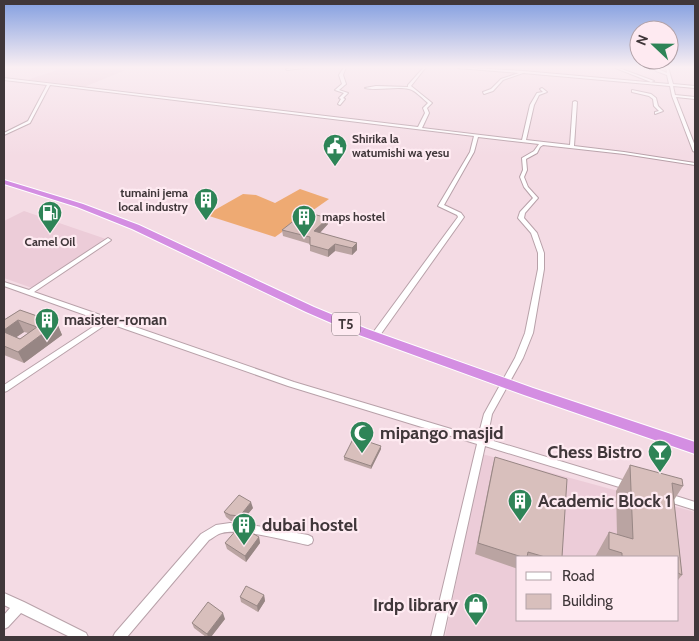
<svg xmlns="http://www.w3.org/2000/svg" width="699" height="641" viewBox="0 0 699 641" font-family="Cabin,sans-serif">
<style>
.built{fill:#ecccd8;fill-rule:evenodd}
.green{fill:#eeaa73}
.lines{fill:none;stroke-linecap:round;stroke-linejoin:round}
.minor-casing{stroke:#b8a1a9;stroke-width:2}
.trunk-casing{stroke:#fff;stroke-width:2}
.minor{fill:#fff;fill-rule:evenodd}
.trunk{fill:#d48ee2;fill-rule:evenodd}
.wall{fill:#baa4a2;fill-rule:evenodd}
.shaded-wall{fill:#978684}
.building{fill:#d8bfbc;stroke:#978684}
.labels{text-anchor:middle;stroke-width:4.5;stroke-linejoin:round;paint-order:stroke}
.far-poi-label{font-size:12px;font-weight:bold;fill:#40373a;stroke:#feeaf1;text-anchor:start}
.shield{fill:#feeaf1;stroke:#796d71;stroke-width:1}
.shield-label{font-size:14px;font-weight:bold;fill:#40373a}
.poi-label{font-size:15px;font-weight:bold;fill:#40373a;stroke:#feeaf1;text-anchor:start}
.near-poi-label{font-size:18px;font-weight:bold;fill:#40373a;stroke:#feeaf1;text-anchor:start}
</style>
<rect width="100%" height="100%" fill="#f4dbe4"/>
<path class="built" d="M66 67H92L126 70 84 87 27 80Z
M24 211 106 239 32 288 4 278V221Z
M482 454 695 512V637H445ZM518 557H678V620H518Z"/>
<path class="green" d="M300 189 329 199 275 237 206 215 243 194 256 195 275 203Z"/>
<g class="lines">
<defs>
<path id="minor" d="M305 67H312L287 70 286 69Z
M344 67H346L343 75 346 84 339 90 348 93 343 98 345 99 340 105 338 104 341 99 339 98 344 93 335 90 342 84 339 75Z
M424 67H426L411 86 432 103 427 108 429 113 422 128 522 140 530 105 537 93 543 92 540 89 542 88 547 92 539 95 534 105 526 140 570 145 573 102 575 101 577 102 574 146 624 152 695 163V165L624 154 543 145 540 147 537 153 526 159 527 170 524 177 528 187 538 198 525 213 524 218 537 233 544 253V269L533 333 523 358 492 414 487 439 629 482 632 483 634 486 632 489 629 490 485 446 443 637H431L477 444 288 386 108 323 7 391 4 392V385L102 321 4 286V282L29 290 108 238 111 240 110 241 34 292 294 382 478 437 484 414 515 358 525 333 538 269V253L531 233 518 218 520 212 533 198 524 187 520 177 523 170 522 158 534 151 539 144 478 137 474 152 444 205 461 213 464 217 378 338H372L371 336 372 334 458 217 457 215 438 206 470 152 474 136 50 85 30 123 4 135V133L28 121 47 85 4 80V78L418 127 425 113 423 108 428 103C423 99 415 90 409 89 396 86 378 91 365 88L376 86 408 87V85Z
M457 67 523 71 669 84 667 75 656 71 653 67H655L658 69 667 73 666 67H668L673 84 695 86V88L673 86 675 95 695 97V99L676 97 695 146V152L693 151 672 96 670 86 523 73 503 80 493 91 484 94 483 92 491 89 501 79 519 73 458 68Z
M613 67H616L654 81 651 82Z
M632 90 651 94 656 98 658 106 663 111 655 114V112L659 111 654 106 653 99 649 96 632 92Z
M666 493 695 502V510L663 500 661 497 663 494Z
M230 523 251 525 308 535 312 537 313 540 312 543 308 545C287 541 242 528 222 533 217 534 213 538 209 540L127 637H113L115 633 201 534 216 525Z
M4 593 24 602 86 633 88 637H70L21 613 8 627 4 629V615L10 608 4 605Z"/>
<path id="trunk" d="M4 180 83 204 139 225 314 307 367 329 533 388 695 442V454L524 395 359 335 306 312 132 229 77 207 4 184Z"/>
</defs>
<use href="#minor" class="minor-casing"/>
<use href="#trunk" class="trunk-casing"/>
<use href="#minor" class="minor"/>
<use href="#trunk" class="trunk"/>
</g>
<path class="wall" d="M328 218V224L320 233 357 243V250L352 255 335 251 328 257 310 251V244L283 236 282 230Z
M20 310 57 323 62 335 24 363 4 355V320ZM24 332 28 333 20 339 16 337Z
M381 449 371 469 344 460V457Z
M495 457 562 557H518V569L475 554 492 469Z
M630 465 683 486 674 500 682 575 678 580V557H595L609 532 617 535 616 491Z
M253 508 242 521H231L226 517 224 512Z
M259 537 260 543 246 562 227 549 225 543Z
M264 595 265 601 258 612 241 602 240 597Z
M225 619 211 637H206L194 628 192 623Z"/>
<path class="shaded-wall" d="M328 218V224L315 238 314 231Z
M357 243V250L352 255V248Z
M335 244V251L328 257V250Z
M18 320 24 332 8 343 4 336V330Z
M57 323 62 335 24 363 18 352Z
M381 446V449L371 469V466Z
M251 502 253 508 242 521 240 516Z
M259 537 260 543 246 562 245 556Z
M264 595 265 601 258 612 257 606Z
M223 613 225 619 211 637H208L207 634Z"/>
<path class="building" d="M305 212 328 218 314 231 357 243 352 248 335 244 328 250 310 245V237L282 230Z
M20 310 57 323 18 352 4 346V332L20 339 37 327 18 320 4 330V320Z
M354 437 381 446 371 466 344 457Z
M495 457 567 479 562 557H545L528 552 527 557H522L478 543Z
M630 465 682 479 683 486 672 483 682 575 678 573V557H626L622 556V553L609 549V532L633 539Z
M239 495 251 502 240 516 230 515 224 512Z
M238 528 245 529 259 537 245 556 225 543Z
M246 586 264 595 257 606 240 597Z
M208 602 223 613 207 634 192 623Z"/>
<linearGradient id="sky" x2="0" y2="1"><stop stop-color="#829ee0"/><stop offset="0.43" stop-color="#faeff3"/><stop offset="1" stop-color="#faeff3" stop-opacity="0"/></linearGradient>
<rect width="699" height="156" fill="url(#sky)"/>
<defs>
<symbol id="civic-pin" viewBox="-11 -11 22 30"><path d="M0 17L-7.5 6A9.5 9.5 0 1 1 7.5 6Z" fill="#2e8457" stroke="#feeaf1"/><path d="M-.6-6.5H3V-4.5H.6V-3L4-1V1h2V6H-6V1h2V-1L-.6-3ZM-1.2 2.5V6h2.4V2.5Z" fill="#fff"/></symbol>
<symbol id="building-pin" viewBox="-11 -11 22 30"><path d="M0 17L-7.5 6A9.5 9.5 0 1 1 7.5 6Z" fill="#2e8457" stroke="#feeaf1"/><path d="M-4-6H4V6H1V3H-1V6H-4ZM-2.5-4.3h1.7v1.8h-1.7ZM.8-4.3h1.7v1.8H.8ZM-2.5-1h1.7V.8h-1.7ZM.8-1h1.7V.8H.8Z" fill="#fff"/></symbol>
<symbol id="fuel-pin" viewBox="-11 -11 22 30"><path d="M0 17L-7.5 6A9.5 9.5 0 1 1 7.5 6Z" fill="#2e8457" stroke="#feeaf1"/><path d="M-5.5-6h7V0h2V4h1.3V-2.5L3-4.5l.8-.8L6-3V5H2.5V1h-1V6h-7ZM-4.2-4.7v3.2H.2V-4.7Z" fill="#fff"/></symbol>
<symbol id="mosque-pin" viewBox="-11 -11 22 30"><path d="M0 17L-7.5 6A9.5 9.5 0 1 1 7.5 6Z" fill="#2e8457" stroke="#feeaf1"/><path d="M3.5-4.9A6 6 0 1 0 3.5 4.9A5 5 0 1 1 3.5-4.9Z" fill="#fff"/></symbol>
<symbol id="bar-pin" viewBox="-11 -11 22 30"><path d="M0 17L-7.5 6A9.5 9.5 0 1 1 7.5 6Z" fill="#2e8457" stroke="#feeaf1"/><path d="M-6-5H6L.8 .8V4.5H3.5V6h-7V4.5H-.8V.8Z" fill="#fff"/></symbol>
<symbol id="shop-pin" viewBox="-11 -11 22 30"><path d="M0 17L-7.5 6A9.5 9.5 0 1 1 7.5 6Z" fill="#2e8457" stroke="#feeaf1"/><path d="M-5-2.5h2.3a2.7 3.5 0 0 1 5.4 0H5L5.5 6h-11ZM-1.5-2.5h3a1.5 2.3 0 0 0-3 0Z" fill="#fff"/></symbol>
</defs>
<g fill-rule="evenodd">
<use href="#civic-pin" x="321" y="132" width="28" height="38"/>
<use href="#building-pin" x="192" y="186" width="28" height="38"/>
<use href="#fuel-pin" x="36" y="199" width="28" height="38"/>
<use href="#building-pin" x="290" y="203" width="28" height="38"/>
<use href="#building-pin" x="33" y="306" width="28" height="38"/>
<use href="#mosque-pin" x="348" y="419" width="28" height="38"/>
<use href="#bar-pin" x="646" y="438" width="28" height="38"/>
<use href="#building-pin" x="506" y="487" width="28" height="38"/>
<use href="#building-pin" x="230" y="511" width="28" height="38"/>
<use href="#shop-pin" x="462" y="591" width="28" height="38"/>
</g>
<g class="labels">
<g class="far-poi-label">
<text x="352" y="143">Shirika la<tspan x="352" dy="14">watumishi wa yesu</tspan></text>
<text x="188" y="197" text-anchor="end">tumaini jema<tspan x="188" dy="14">local industry</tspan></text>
<text x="322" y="221">maps hostel</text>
<text x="50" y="246" text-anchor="middle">Camel Oil</text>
</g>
<rect class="shield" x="332" y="312.5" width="28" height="23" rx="4"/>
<g class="shield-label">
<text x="346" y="329">T5</text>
</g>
<g class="poi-label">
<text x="64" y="325">masister-roman</text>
</g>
<g class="near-poi-label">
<text x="380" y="439">mipango masjid</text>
<text x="642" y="458" text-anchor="end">Chess Bistro</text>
<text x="538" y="507">Academic Block 1</text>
<text x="262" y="531">dubai hostel</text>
<text x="458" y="611" text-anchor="end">Irdp library</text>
</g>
</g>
<rect width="699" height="641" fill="none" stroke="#40373a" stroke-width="10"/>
<rect x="516" y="556" width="162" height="65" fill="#feeaf1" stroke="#b2a2a8"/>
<rect x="526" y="572" width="25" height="8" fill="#ffffff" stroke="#b2a2a8"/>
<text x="562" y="581" font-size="15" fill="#40373a">Road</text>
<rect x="526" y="594" width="25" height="15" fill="#d8bfbc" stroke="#b2a2a8"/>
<text x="562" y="606" font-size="15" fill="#40373a">Building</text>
<g transform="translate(654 45) rotate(292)"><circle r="24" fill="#feeaf1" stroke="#b2a2a8"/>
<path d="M0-4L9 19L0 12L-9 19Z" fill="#2e8457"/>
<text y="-8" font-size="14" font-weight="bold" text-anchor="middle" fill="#40373a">N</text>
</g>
</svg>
